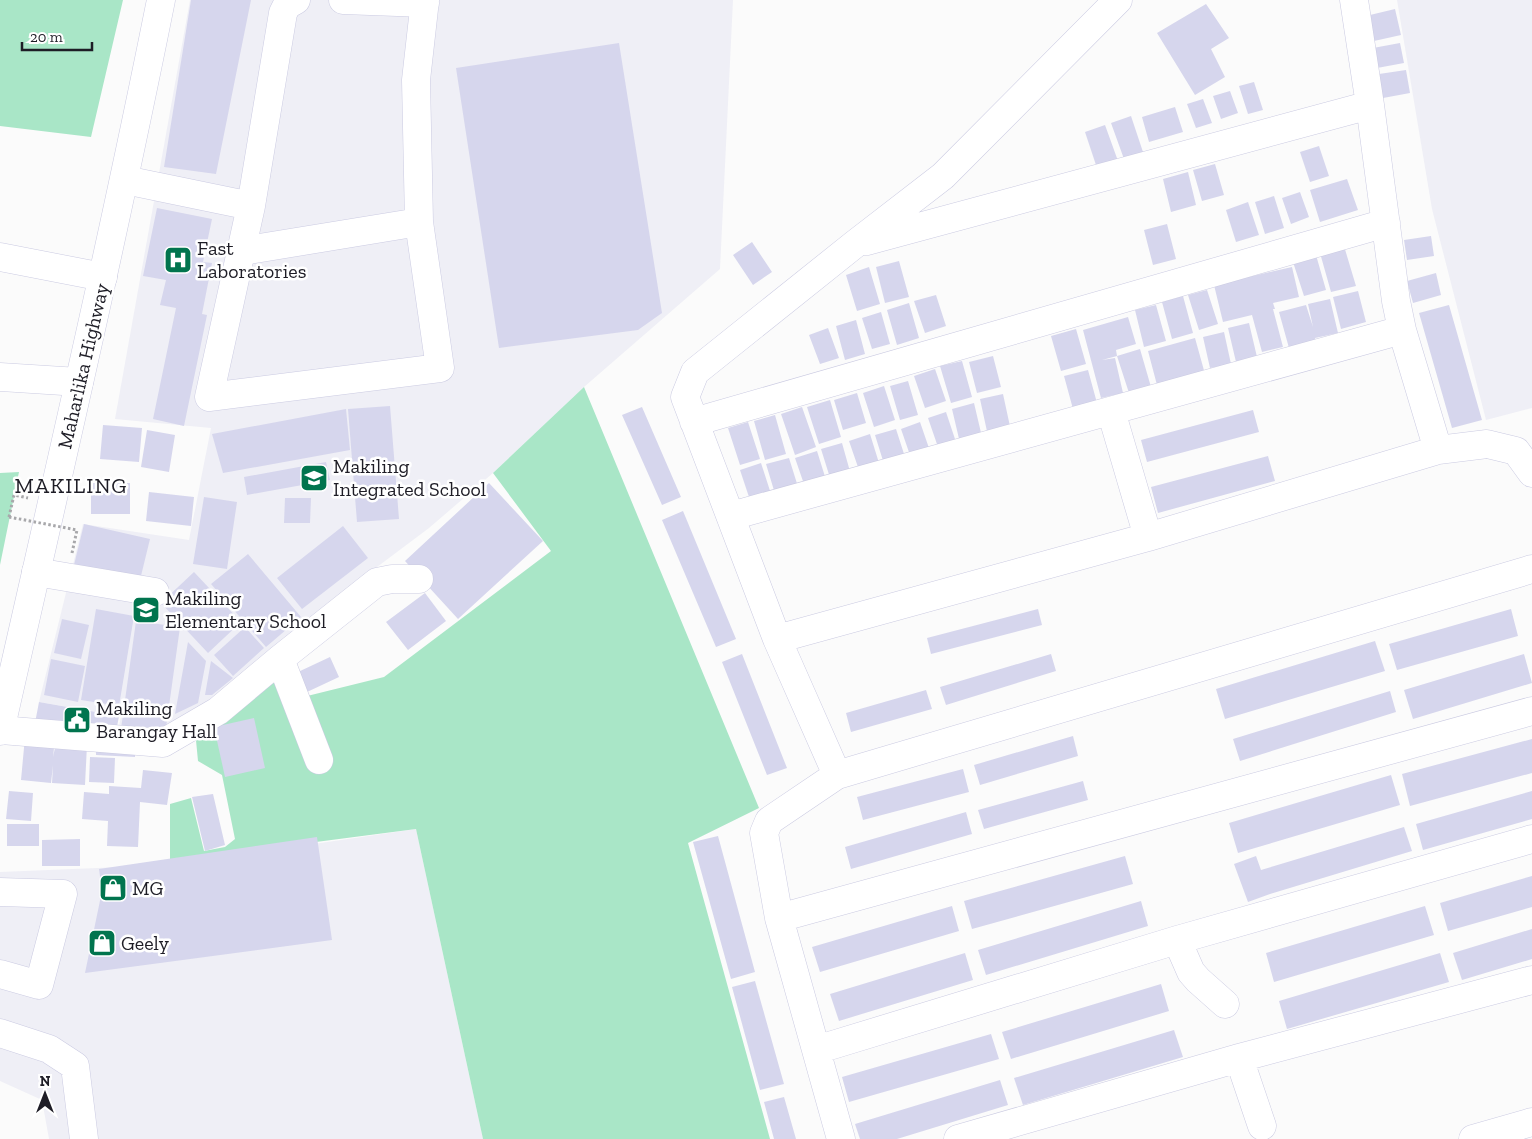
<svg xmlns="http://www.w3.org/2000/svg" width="1532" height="1139" viewBox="0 0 1532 1139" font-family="'Zilla Slab',serif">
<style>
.built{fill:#efeff6}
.green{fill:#a9e6c7}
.building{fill:#d6d6ed}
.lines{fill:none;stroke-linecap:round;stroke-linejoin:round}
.minor-casing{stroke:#cbcbe2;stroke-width:29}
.highway-casing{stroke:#cbcbe2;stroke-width:29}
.path{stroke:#a8a8ab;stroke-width:3;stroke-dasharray:2.5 2.5;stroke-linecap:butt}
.minor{stroke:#fff;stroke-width:28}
.highway{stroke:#fff;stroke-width:28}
.path-bridge{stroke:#a8a8ab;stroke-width:3;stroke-dasharray:2.5 2.5;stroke-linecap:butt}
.labels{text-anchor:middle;stroke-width:5;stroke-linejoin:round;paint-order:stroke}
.poi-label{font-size:20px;fill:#1e1d26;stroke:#fff;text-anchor:start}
.street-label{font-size:20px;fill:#1e1d26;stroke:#fff}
.quarter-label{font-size:22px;letter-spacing:1px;fill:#1e1d26;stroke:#fff}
</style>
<rect width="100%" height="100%" fill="#fbfbfb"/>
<path class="built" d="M190 0H733L720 269 584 387 493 473 429 528 317 612 163 741 117 737 121 716 39 702 83 524 189 540 211 428 115 419Z
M1397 0H1532V408L1486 420 1432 209Z
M416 829 483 1139H49L42 1100 0 1081V872L170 865Z"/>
<path class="green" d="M0 0H123L91 137 0 126Z
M584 387 759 808 688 843 770 1139H483L416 829 262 849 170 865V804L191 798 204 851 225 847 235 839 222 775 198 761 195 730 285 674 295 699 384 677 551 551 493 473Z
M19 472 0 565V473Z"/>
<path class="building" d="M191 0H251L216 174 164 167Z
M1206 4 1229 38 1211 49 1225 77 1195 95 1157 33Z
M1395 9 1401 35 1374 41 1370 15Z
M619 43 662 313 638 330 499 348 456 68Z
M1400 43 1404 63 1377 68 1373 48Z
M1406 70 1410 93 1383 98 1379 74Z
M1254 82 1263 110 1248 114 1239 86Z
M1230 91 1238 113 1221 119 1213 96Z
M1203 99 1212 123 1196 128 1187 104Z
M1175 107 1183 132 1149 142 1142 117Z
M1131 116 1143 152 1124 159 1111 123Z
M1105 125 1118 161 1097 168 1085 132Z
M1319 146 1329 176 1310 182 1300 152Z
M1215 164 1224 195 1202 201 1193 170Z
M1188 172 1196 205 1171 212 1163 179Z
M1347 179 1358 210 1320 222 1310 190Z
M1300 192 1309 217 1291 224 1282 198Z
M1274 196 1284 228 1265 234 1255 202Z
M1248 202 1259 235 1236 242 1226 210Z
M157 208 212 219 203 262 212 263 202 314 207 315 184 426 153 419 176 308 160 305 166 280 143 276Z
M1167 224 1176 259 1153 265 1144 230Z
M1431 236 1434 256 1407 260 1404 240Z
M752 242 772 272 753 285 733 255Z
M1344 246 1356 286 1331 292 1320 253Z
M1316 255 1326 290 1304 296 1293 262Z
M899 261 909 297 885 303 876 267Z
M869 267 880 304 857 311 846 275Z
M1292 267 1299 297 1273 303 1275 309H1273L1283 347 1262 352 1252 315 1223 322 1214 285Z
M1436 273 1441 295 1413 303 1407 281Z
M1207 290 1218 324 1199 330 1188 295Z
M1358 291 1366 322 1341 329 1333 297Z
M936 295 946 326 925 333 914 301Z
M1183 296 1193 333 1172 339 1162 302Z
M1330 299 1338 333 1315 338 1316 341 1289 348 1279 312 1306 305 1313 327 1308 304Z
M909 303 919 338 897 345 887 310Z
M1156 305 1166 341 1144 347 1135 310Z
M1449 305 1482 420 1452 428 1419 313Z
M881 312 890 344 872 349 862 318Z
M1128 317 1136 344 1116 350 1117 356 1140 349 1151 387 1129 393 1117 356 1102 360 1115 358 1123 393 1101 398 1083 330Z
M856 320 865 354 845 360 836 326Z
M1249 323 1257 357 1236 362 1228 328Z
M828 328 839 358 820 364 809 335Z
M1076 329 1086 364 1061 371 1051 336Z
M1224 332 1231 364 1210 368 1203 337Z
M1195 338 1205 374 1157 385 1148 351Z
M993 356 1001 387 977 393 969 362Z
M962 361 972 397 951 403 940 366Z
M935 369 946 401 925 408 914 376Z
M1088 370 1097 403 1073 409 1064 376Z
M908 381 918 415 900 420 890 386Z
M884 386 895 420 874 427 863 393Z
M857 393 866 423 843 430 834 400Z
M1003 394 1011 431 988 436 980 399Z
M830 400 841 437 819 444 807 407Z
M974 403 982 437 960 443 952 409Z
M390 406 399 519 357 522 348 409Z
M642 407 681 497 662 505 622 415Z
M802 407 816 447 795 455 781 414Z
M346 409 350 450 223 473 212 434Z
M1253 410 1259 432 1147 462 1141 440Z
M946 412 957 445 939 450 928 418Z
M775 415 786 454 765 460 754 421Z
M748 422 760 459 740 465 728 428Z
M920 422 931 454 912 461 901 429Z
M103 425 142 428 139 462 100 459Z
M896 429 905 457 884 464 875 435Z
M147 430 175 435 169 472 141 467Z
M870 434 879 463 859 470 849 441Z
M842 443 851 475 831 481 821 449Z
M817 451 827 483 806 490 795 458Z
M1268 456 1275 481 1158 513 1151 487Z
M789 458 799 490 776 497 766 464Z
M326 462 330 480 247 495 244 477Z
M761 463 772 497 751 503 740 470Z
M91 483H130V514H91Z
M489 483 543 541 458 619 405 561Z
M149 492 194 497 191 526 146 521Z
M204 497 237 502 227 569 193 564Z
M285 498H311L310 523H284Z
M683 511 736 639 716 647 662 520Z
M84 524 150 539 140 580 74 565Z
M343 526 368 558 302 609 277 578Z
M248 554 301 617 266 647 211 584Z
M194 572 241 622 208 653 161 603Z
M425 593 446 621 408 650 386 622Z
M96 609 134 616 119 706 81 700Z
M1038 609 1042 625 931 654 927 638Z
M1511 609 1518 636 1397 670 1389 644Z
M62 619 89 625 81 659 54 653Z
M136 621 180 627 165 735 121 729Z
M245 627 264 648 233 676 214 655Z
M1375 641 1385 671 1225 719 1216 689Z
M188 642 206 661 198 703 175 714Z
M742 654 787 768 767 775 722 662Z
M1051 654 1056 671 946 705 940 687Z
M1524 654 1532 683 1413 719 1404 690Z
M330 657 339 677 307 692 298 672Z
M51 659 85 666 78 702 44 695Z
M211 661 233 678 212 695H205Z
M926 690 932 709 851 732 846 713Z
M1390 691 1396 712 1240 761 1233 739Z
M39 702 119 716 115 737 35 723Z
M254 718 265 768 225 777 214 727Z
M1073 736 1078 756 980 785 974 765Z
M25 737 55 740 53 757 56 743 87 745 85 785 52 783 53 765 51 783 21 780Z
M1532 739V773L1410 806 1402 774Z
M96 744 135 746V757L96 755Z
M90 757 115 758 114 783 89 782Z
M963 769 969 792 863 820 857 797Z
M143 770 172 773 167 805 140 802 138 847 107 846 108 821 82 819 84 792 109 794V786L141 788Z
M1391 775 1400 805 1238 853 1229 823Z
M1083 781 1088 800 984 829 978 810Z
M9 791 33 793 31 821 6 819Z
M1532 791V819L1423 850 1416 824Z
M213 794 225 845 205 851 192 797Z
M966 812 972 834 851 869 845 847Z
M7 824H39V846H7Z
M1404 827 1412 851 1270 894 1248 902 1234 864 1256 856 1261 870Z
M718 836 755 972 731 979 693 842Z
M317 837 332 940 85 973 102 891 99 869Z
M80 839V866H42V840Z
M1125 856 1133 884 972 929 964 901Z
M1532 876V907L1448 931 1440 903Z
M1141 901 1148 926 986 975 978 950Z
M952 906 959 931 820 972 812 947Z
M1425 906 1434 935 1274 982 1266 953Z
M1532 929V959L1462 980 1453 953Z
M965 953 973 980 839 1021 830 994Z
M1440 953 1449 982 1287 1029 1279 1001Z
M755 981 784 1084 760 1090 732 987Z
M1161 984 1169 1011 1011 1059 1002 1032Z
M1174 1030 1183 1057 1023 1105 1014 1078Z
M991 1034 999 1059 849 1102 842 1077Z
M1000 1080 1008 1105 897 1139H860L855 1124Z
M784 1097 796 1139H774L764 1102Z"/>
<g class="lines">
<defs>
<path id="minor" d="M296 0 287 5 283 13 251 206 209 397 440 368 419 222 416 80 425 0
M343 0 425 3
M1354 0 1370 105 1396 301 1402 330 1438 450
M125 180 251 206
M867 241 1370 105
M242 251 419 222
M0 257 103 277
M0 377 79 382
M1111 411 1148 537
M694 422 1386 223
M731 516 1402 330
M36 572 155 592
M777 639 1148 537 1438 450 1487 444 1516 451 1532 473
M280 659 319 760
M0 730 163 743 218 711 280 659 377 582 392 579H419
M837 775 777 639 685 397 695 372 855 244 943 176 1118 0
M0 892 63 894 39 985 0 974
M779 918 1532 711
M1177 940 1191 972 1198 980 1225 1004
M0 1033 49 1049 75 1066 84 1139
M816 1050 1177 940 1532 839
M1239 1058 1262 1126
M841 1139 779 918 764 833 769 821 837 775 1532 569
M958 1139 1239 1058 1532 980
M1473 1139 1532 1122"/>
<path id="highway" d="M0 731C55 488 112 245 161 0"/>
</defs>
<use href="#minor" class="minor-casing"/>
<use href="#highway" class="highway-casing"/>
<path class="path" d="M9 517 14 495 28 498
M72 553 77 530"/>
<use href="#minor" class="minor"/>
<use href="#highway" class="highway"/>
<path class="path-bridge" d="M9 517 77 530"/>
</g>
<defs>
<symbol id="hospital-square" viewBox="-11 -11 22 22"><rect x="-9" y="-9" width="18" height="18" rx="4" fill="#01744e" stroke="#fff"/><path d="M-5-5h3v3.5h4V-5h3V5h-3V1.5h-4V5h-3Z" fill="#fff"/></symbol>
<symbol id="school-square" viewBox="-11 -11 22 22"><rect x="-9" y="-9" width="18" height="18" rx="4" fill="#01744e" stroke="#fff"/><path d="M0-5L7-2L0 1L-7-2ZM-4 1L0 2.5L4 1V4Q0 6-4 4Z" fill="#fff"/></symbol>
<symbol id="civic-square" viewBox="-11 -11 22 22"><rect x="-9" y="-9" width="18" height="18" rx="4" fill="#01744e" stroke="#fff"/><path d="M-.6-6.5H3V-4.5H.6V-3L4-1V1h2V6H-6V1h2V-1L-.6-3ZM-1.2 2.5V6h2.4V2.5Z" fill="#fff"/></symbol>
<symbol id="shop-square" viewBox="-11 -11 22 22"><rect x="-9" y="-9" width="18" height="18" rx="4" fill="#01744e" stroke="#fff"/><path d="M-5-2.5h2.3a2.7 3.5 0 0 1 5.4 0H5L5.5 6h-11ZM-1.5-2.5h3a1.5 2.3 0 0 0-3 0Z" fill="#fff"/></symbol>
</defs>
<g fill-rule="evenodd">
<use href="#hospital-square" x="162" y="244" width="32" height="32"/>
<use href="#school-square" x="298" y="462" width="32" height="32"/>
<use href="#school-square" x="130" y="594" width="32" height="32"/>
<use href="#civic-square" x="61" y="704" width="32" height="32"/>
<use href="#shop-square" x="97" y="872" width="32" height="32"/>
<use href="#shop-square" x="86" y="927" width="32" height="32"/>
</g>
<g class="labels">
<g class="poi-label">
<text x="197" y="255">Fast<tspan x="197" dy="23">Laboratories</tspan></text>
<text x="333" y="473">Makiling<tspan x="333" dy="23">Integrated School</tspan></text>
<text x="165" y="605">Makiling<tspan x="165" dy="23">Elementary School</tspan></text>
<text x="96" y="715">Makiling<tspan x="96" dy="23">Barangay Hall</tspan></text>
<text x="132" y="895">MG</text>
<text x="121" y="950">Geely</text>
</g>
<g class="street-label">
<text transform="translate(83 366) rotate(-77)" y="7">Maharlika Highway</text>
</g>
<g class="quarter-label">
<text x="71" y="493">MAKILING</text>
</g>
</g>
<g transform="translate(45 1094)" stroke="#ffffff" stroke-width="4" paint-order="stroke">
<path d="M0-4L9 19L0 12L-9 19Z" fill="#1e1d26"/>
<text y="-8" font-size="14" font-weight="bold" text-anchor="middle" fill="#1e1d26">N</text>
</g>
<path d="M22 42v8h70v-8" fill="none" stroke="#1e1d26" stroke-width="2.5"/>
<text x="30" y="42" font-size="15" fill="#1e1d26" stroke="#ffffff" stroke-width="4" paint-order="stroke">20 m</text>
</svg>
